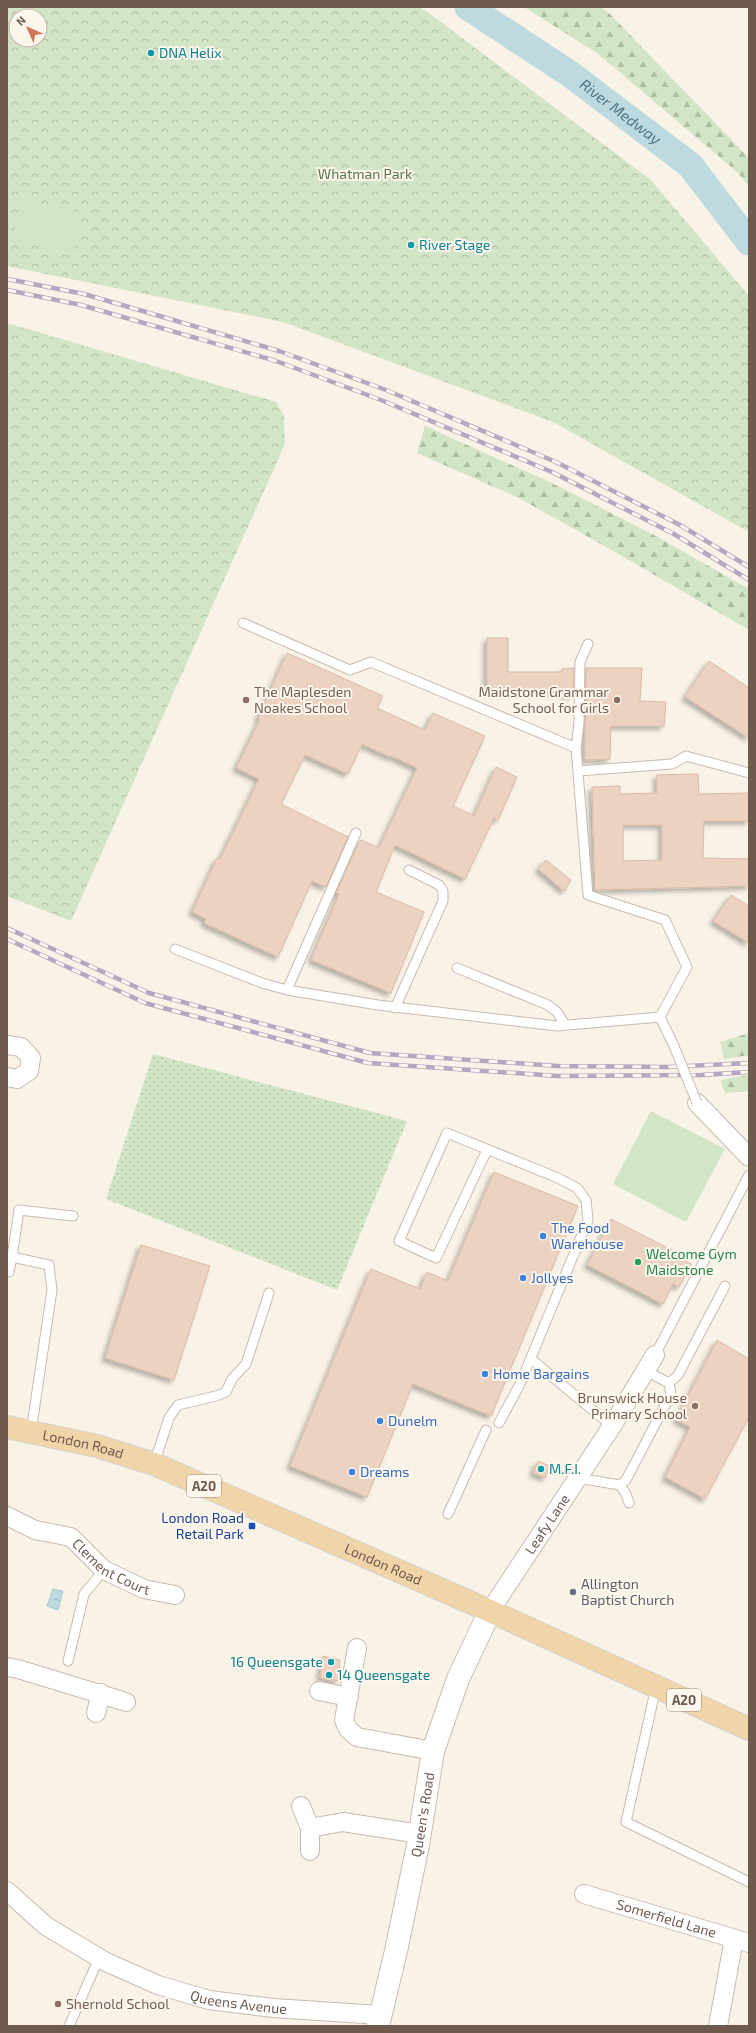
<svg xmlns="http://www.w3.org/2000/svg" width="756" height="2033" viewBox="0 0 756 2033" font-family="'Exo 2',sans-serif">
<style>
.grass{fill:url(#grass-dots)}
.forest{fill:url(#forest-firs)}
.park{fill:url(#park-crowns);fill-rule:evenodd}
.pitch{fill:#d2e5c6}
.water{fill:url(#water-ripples);stroke:#a5c9d0}
.lines{fill:none;stroke-linecap:round;stroke-linejoin:round}
.river{stroke:#bddae0;stroke-width:27}
.building{fill:#ebd2c1;stroke:#dbbaa4;fill-rule:evenodd;filter:url(#shadow)}
.lane-casing{stroke:#c9baae;stroke-width:11}
.street-casing{stroke:#c9baae;stroke-width:20}
.secondary-casing{stroke:#cdbcaf;stroke-width:24}
.primary-casing{stroke:#d7d1cd;stroke-width:24}
.lane{stroke:#fff;stroke-width:9}
.street{stroke:#fff;stroke-width:18}
.secondary{stroke:#fff;stroke-width:22}
.primary{stroke:#efd5a7;stroke-width:22}
.rail-casing{stroke:#b5a6c1;stroke-width:4.5}
.rail{stroke:#fcf6ec;stroke-width:3;stroke-dasharray:9;stroke-linecap:butt}
.lane-bridge-casing{stroke:#c9baae;stroke-width:11;stroke-linecap:butt}
.lane-bridge{stroke:#fff;stroke-width:9}
.culture-dot{fill:#0f9aa8;stroke:#fcf6ec;stroke-width:1.5}
.education-dot{fill:#8d6e63;stroke:#fcf6ec;stroke-width:1.5}
.shop-dot{fill:#3f7fe0;stroke:#fcf6ec;stroke-width:1.5}
.leisure-dot{fill:#2e9e5b;stroke:#fcf6ec;stroke-width:1.5}
.transit-dot{fill:#1a4fb4;stroke:#fcf6ec;stroke-width:1.5}
.worship-dot{fill:#6b7280;stroke:#fcf6ec;stroke-width:1.5}
.labels{text-anchor:middle;stroke-width:4;stroke-linejoin:round;paint-order:stroke}
.shield{fill:#fcf6ec;stroke:#99897d;stroke-width:1}
.shield-label{font-size:13px;font-weight:bold;fill:#6f5a4e}
.culture-label{font-size:14px;fill:#0d838f;stroke:#fcf6ec;text-anchor:start}
.park-label{font-size:14px;fill:#58794b;stroke:#fcf6ec}
.education-label{font-size:14px;fill:#785e54;stroke:#fcf6ec;text-anchor:start}
.shop-label{font-size:14px;fill:#366cbe;stroke:#fcf6ec;text-anchor:start}
.leisure-label{font-size:14px;fill:#27864d;stroke:#fcf6ec;text-anchor:start}
.street-label{font-size:14px;fill:#6f5a4e;stroke:#fcf6ec}
.transit-label{font-size:14px;fill:#164399;stroke:#fcf6ec;text-anchor:end}
.worship-label{font-size:14px;fill:#5b616d;stroke:#fcf6ec;text-anchor:start}
.water-label{font-size:15px;font-style:italic;fill:#4c7680;stroke:#fcf6ec}
</style>
<defs>
<pattern id="grass-dots" width="8" height="8" patternUnits="userSpaceOnUse"><rect width="8" height="8" fill="#d2e5c6"/><path d="M2 2h.1M6 6h.1" fill="none" stroke="#afbda3" stroke-width="1.8" stroke-linecap="round"/></pattern>
<pattern id="forest-firs" width="22" height="20" patternUnits="userSpaceOnUse"><rect width="22" height="20" fill="#d2e5c6"/><path d="M5 1l3.5 6h-7zM16 11l3.5 6h-7z" fill="#afbda3"/></pattern>
<pattern id="park-crowns" width="20" height="18" patternUnits="userSpaceOnUse"><rect width="20" height="18" fill="#d2e5c6"/><path d="M2 6a3 3 0 1 1 6 0M12 15a3 3 0 1 1 6 0" fill="none" stroke="#afbda3"/></pattern>
<pattern id="water-ripples" width="26" height="14" patternUnits="userSpaceOnUse"><rect width="26" height="14" fill="#bddae0"/><path d="M2 4q2-2 4 0t4 0M15 11q2-2 4 0t4 0" fill="none" stroke="#9eb4b8"/></pattern>
<filter id="shadow"><feDropShadow dx="-3.5" dy="3.5" stdDeviation="2" flood-color="#0004"/></filter>
</defs>
<rect width="100%" height="100%" fill="#f9f2e6"/>
<path class="grass" d="M153 1054 407 1121 337 1290 106 1199Z"/>
<path class="forest" d="M524 7H601L611 15 749 158V186L737 172 597 53Z
M425 426 552 483 654 535 749 589V630L615 552 519 498 417 453Z
M749 1033V1055L724 1059 720 1042Z
M749 1075V1091L725 1093 720 1080Z"/>
<path class="park" d="M7 7H418L429 13 651 180 749 296V532L553 422 283 322 7 266ZM16 16H40V40H16Z
M7 323 276 402 284 416 285 444 71 921 7 896Z"/>
<path class="pitch" d="M21 200 81 212 73 257 12 239Z
M651 1111 725 1149 686 1222 613 1184Z"/>
<path class="water" d="M53 1589 63 1591 58 1610 47 1606Z"/>
<g class="lines">
<path class="river" id="s1" d="M468 7 570 74 690 165 749 242"/>
</g>
<path class="building" d="M487 638H508V672H562V669L574 668 573 695H563V691L487 692Z
M287 653 383 696 377 708 425 730 433 713 485 736 453 806 474 816 496 767 517 777 498 820 494 818 465 879 395 845 376 892 424 912 391 993 311 960 339 894 336 893 359 842 361 840 379 848 417 768 391 756 390 757 362 744 348 774 305 755 281 804 348 837 326 887 312 881 278 957 204 923 206 919 192 912 217 858 220 859 259 779 236 768 260 719 258 718Z
M709 661 749 688V738L685 697Z
M586 668H642L640 701 666 702 664 726H611L610 759 585 760Z
M698 774 699 794 749 793V821H704L703 858 749 859V886L595 890 592 787 620 786V794L657 793V775ZM623 825H662V860L623 861Z
M546 860 571 880 564 891 538 869Z
M731 895 749 906V943L713 921Z
M494 1172 578 1206 491 1416 413 1384 367 1497 290 1466 371 1269 420 1289 427 1272 448 1281Z
M611 1219 686 1257 684 1260 691 1264 679 1287 673 1284 663 1304 587 1265Z
M141 1245 210 1266 174 1380 105 1358Z
M717 1340 749 1359V1417L705 1499 665 1477 690 1427 676 1420Z
M538 1461 550 1466 545 1478 533 1473Z
M323 1656 340 1660 338 1681 320 1678Z"/>
<g class="lines">
<defs>
<path id="lane" d="M243 623 350 670 371 662 576 748 588 895 665 920 687 967 660 1017
M576 748 579 723 580 662 588 644
M578 771 672 764 686 756 749 773
M175 949 262 983 287 990 378 1005 557 1026 660 1017 674 1046
M457 968 548 1005 557 1012 565 1025
M287 990 356 833
M395 1008 443 901V891L439 885 409 870
M487 1150 436 1258 399 1241 447 1133 558 1178 577 1188 586 1200 588 1220 520 1384 499 1423
M9 1272 12 1257
M655 1355 749 1175
M531 1359 612 1426
M669 1383 678 1375 725 1286
M31 1432 52 1290 49 1265 12 1257 19 1210 73 1216
M154 1464 169 1418 178 1405 216 1396 226 1392 232 1379 246 1364 269 1293
M578 1478 620 1485 626 1494 629 1503
M620 1485 626 1480 671 1394 669 1383 646 1371
M448 1514 486 1430
M68 1661 84 1594 104 1570
M656 1687 626 1822 749 1882
M69 2026 99 1958"/>
<g id="street">
<path d="M7 1045 21 1047 31 1058 29 1071 17 1079 7 1077"/>
<path d="M697 1103 749 1157"/>
<path id="s2" d="M7 1516 35 1530 71 1537 104 1570 144 1589 175 1595"/>
<path id="s3" d="M490 1611 612 1426 655 1355"/>
<path d="M357 1648 344 1720 348 1729 357 1737 433 1751"/>
<path d="M7 1667 18 1669 126 1702"/>
<path d="M319 1691 349 1697"/>
<path d="M96 1713 101 1693"/>
<path d="M301 1806 310 1828V1851"/>
<path d="M310 1828 343 1822 420 1834"/>
<path id="s4" d="M7 1891 46 1926 106 1962 158 1985 209 2000 273 2008 380 2015"/>
<path id="s5" d="M584 1894 749 1943"/>
<path d="M718 2026 734 1939"/>
</g>
<g id="secondary">
<path id="s6" d="M378 2026 396 1951 418 1845 433 1751 458 1679 490 1611"/>
</g>
<g id="primary">
<path id="s7" d="M7 1427 97 1446 154 1464 490 1611 749 1729"/>
</g>
</defs>
<use href="#lane" class="lane-casing"/>
<use href="#street" class="street-casing"/>
<use href="#secondary" class="secondary-casing"/>
<use href="#primary" class="primary-casing"/>
<use href="#lane" class="lane"/>
<use href="#street" class="street"/>
<use href="#secondary" class="secondary"/>
<use href="#primary" class="primary"/>
<defs>
<path id="rail" d="M7 279 84 294 146 312 279 351 386 390 556 462 680 525 749 567
M7 290 81 305 276 361 381 400 552 472 674 534 749 580
M7 928 149 993 370 1053 558 1066 668 1067 749 1063
M7 939 145 1003 368 1063 558 1076 701 1075 749 1072"/>
</defs>
<use href="#rail" class="rail-casing"/>
<use href="#rail" class="rail"/>
<defs>
<path id="lane-bridge" d="M674 1046 697 1103"/>
</defs>
<use href="#lane-bridge" class="lane-bridge-casing"/>
<use href="#lane-bridge" class="lane-bridge"/>
</g>
<g class="culture-dot">
<circle cx="151" cy="53" r="4"/>
<circle cx="411" cy="245" r="4"/>
<circle cx="541" cy="1469" r="4"/>
<circle cx="331" cy="1662" r="4"/>
<circle cx="329" cy="1675" r="4"/>
</g>
<g class="education-dot">
<circle cx="246" cy="700" r="4"/>
<circle cx="617" cy="700" r="4"/>
<circle cx="695" cy="1406" r="4"/>
<circle cx="58" cy="2004" r="4"/>
</g>
<g class="shop-dot">
<circle cx="543" cy="1236" r="4"/>
<circle cx="523" cy="1278" r="4"/>
<circle cx="485" cy="1374" r="4"/>
<circle cx="380" cy="1421" r="4"/>
<circle cx="352" cy="1472" r="4"/>
</g>
<circle class="leisure-dot" cx="638" cy="1262" r="4"/>
<rect class="transit-dot" x="248" y="1522" width="8" height="8" rx="2"/>
<circle class="worship-dot" cx="573" cy="1592" r="4"/>
<g class="labels">
<g class="shield">
<rect x="187" y="1475" width="34" height="22" rx="3"/>
<rect x="667" y="1689" width="34" height="22" rx="3"/>
</g>
<g class="shield-label">
<text x="204" y="1491">A20</text>
<text x="684" y="1705">A20</text>
</g>
<g class="culture-label">
<text x="159" y="58">DNA Helix</text>
<text x="419" y="250">River Stage</text>
<text x="549" y="1474">M.F.I.</text>
<text x="323" y="1667" text-anchor="end">16 Queensgate</text>
<text x="337" y="1680">14 Queensgate</text>
</g>
<g class="park-label">
<text x="365" y="179">Whatman Park</text>
</g>
<g class="education-label">
<text x="254" y="697">The Maplesden<tspan x="254" dy="16">Noakes School</tspan></text>
<text x="609" y="697" text-anchor="end">Maidstone Grammar<tspan x="609" dy="16">School for Girls</tspan></text>
<text x="687" y="1403" text-anchor="end">Brunswick House<tspan x="687" dy="16">Primary School</tspan></text>
<text x="66" y="2009">Shernold School</text>
</g>
<g class="shop-label">
<text x="551" y="1233">The Food<tspan x="551" dy="16">Warehouse</tspan></text>
<text x="531" y="1283">Jollyes</text>
<text x="493" y="1379">Home Bargains</text>
<text x="388" y="1426">Dunelm</text>
<text x="360" y="1477">Dreams</text>
</g>
<g class="leisure-label">
<text x="646" y="1259">Welcome Gym<tspan x="646" dy="16">Maidstone</tspan></text>
</g>
<g class="street-label">
<text dy="5" stroke="none"><textPath href="#s7" startOffset="78">London Road</textPath></text>
<text dy="5" stroke="none"><textPath href="#s3" startOffset="104">Leafy Lane</textPath></text>
<text dy="5" stroke="none"><textPath href="#s2" startOffset="119">Clement Court</textPath></text>
<text dy="5" stroke="none"><textPath href="#s7" startOffset="402">London Road</textPath></text>
<text dy="5" stroke="none"><textPath href="#s6" startOffset="216">Queen's Road</textPath></text>
<text dy="5" stroke="none"><textPath href="#s5" startOffset="86">Somerfield Lane</textPath></text>
<text dy="5" stroke="none"><textPath href="#s4" startOffset="262">Queens Avenue</textPath></text>
</g>
<g class="transit-label">
<text x="244" y="1523">London Road<tspan x="244" dy="16">Retail Park</tspan></text>
</g>
<g class="worship-label">
<text x="581" y="1589">Allington<tspan x="581" dy="16">Baptist Church</tspan></text>
</g>
<g class="water-label">
<text dy="5" stroke="none"><textPath href="#s1" startOffset="185">River Medway</textPath></text>
</g>
</g>
<rect width="756" height="2033" fill="none" stroke="#6f5a4e" stroke-width="16"/>
<g transform="translate(28 28) rotate(315)"><circle r="19" fill="#fcf6ec" stroke="#c4b8ad"/>
<path d="M0-3L7 15L0 10L-7 15Z" fill="#d3775b"/>
<text y="-6" font-size="11" font-weight="bold" text-anchor="middle" fill="#6f5a4e">N</text>
</g>
</svg>
